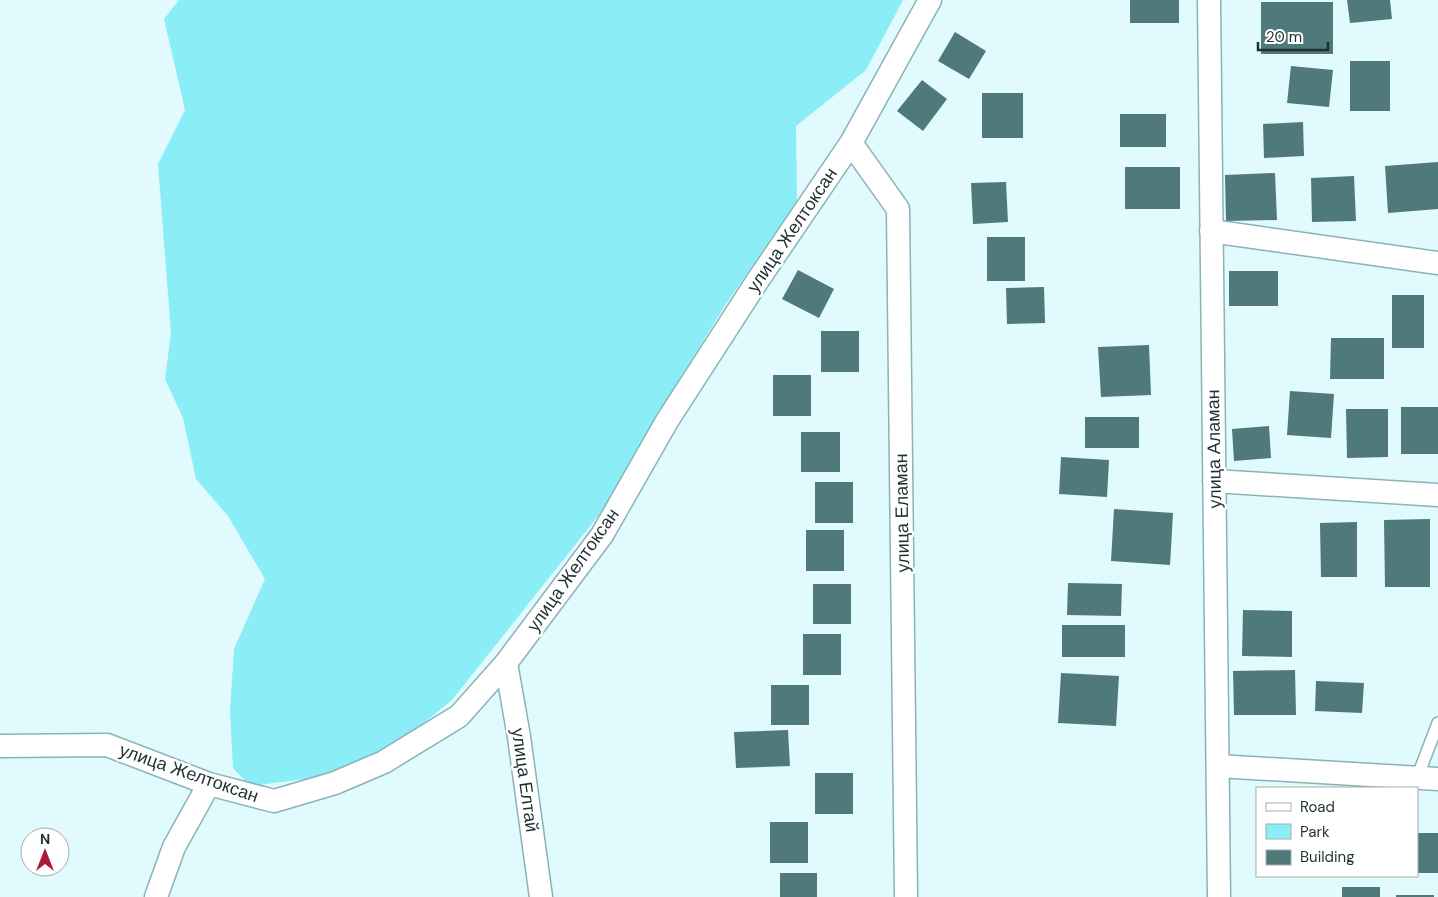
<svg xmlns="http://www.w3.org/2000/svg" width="1438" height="897" viewBox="0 0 1438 897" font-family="'DM Sans',sans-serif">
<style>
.green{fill:#8bedf6}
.building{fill:#50797c}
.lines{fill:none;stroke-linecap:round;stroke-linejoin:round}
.service-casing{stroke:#89b3b7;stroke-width:14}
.minor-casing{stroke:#89b3b7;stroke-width:25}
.service{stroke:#fff;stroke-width:11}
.minor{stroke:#fff;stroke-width:22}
.labels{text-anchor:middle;stroke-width:5;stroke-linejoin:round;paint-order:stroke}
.street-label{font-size:18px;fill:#1f3032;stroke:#fff}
</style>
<rect width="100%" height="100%" fill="#e0fafd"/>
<path class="green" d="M179 0H903L866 70 796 126 797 202 726 304 679 380 610 501 452 700 392 749 322 777 250 786 233 768 230 711 234 649 265 579 228 516 196 479 183 418 165 379 171 333 158 164 185 110 164 19Z"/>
<path class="building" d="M1130 0H1179V23H1130Z
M1347 0H1390L1392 19 1350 23Z
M1261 2H1333V54H1261Z
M955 32 986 51 969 79 938 61Z
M1350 61H1390V111H1350Z
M1291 66 1333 70 1329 107 1287 103Z
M922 80 947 99 923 131 897 111Z
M982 93H1023V138H982Z
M1120 114H1166V147H1120Z
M1303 122 1304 156 1264 158 1263 124Z
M1438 162V209L1388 213 1385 166Z
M1125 167H1180V209H1125Z
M1275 173 1277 220 1226 221 1225 175Z
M1354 176 1356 221 1312 222 1311 178Z
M1006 182 1008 222 973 224 971 183Z
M987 237H1025V281H987Z
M798 270 834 289 819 318 782 299Z
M1229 271H1278V306H1229Z
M1044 287 1045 323 1007 324 1006 288Z
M1392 295H1424V348H1392Z
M821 331H859V372H821Z
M1331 338H1384V379H1330Z
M1149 345 1151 395 1101 397 1098 347Z
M773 375H811V416H773Z
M1290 391 1334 394 1331 438 1287 435Z
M1401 407H1438V454H1401Z
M1346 409H1388V457L1347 458Z
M1085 417H1139V448H1085Z
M1269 426 1271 458 1234 461 1232 429Z
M801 432H840V472H801Z
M1061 457 1109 460 1107 497 1059 494Z
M815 482H853V523H815Z
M1114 509 1173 513 1170 565 1111 561Z
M1430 519V587H1385L1384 520Z
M1357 522V577H1321L1320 523Z
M806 530H844V571H806Z
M1068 583 1122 584 1121 616 1067 615Z
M813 584H851V624H813Z
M1243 610 1292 611V657L1242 656Z
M1062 625H1125V657H1062Z
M803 634H841V675H803Z
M1295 670 1296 715H1234L1233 671Z
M1061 673 1119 676 1116 726 1058 723Z
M1316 681 1364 683 1362 713 1315 711Z
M771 685H809V725H771Z
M788 730 790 766 736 768 734 732Z
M815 773H853V814H815Z
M770 822H808V863H770Z
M1417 833H1438V873H1417Z
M780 873H817V897H780Z
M1342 887H1380V897H1342Z
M1396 895H1434V897H1396Z"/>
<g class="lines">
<defs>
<path id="service" d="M1417 778 1438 723"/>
<path id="minor" d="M1209 0 1219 897
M851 143 898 209 906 897
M1211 231 1438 263
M1214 481 1438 495
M506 663 519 737 541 897
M0 746 107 745 209 784 274 801 335 783 384 762 459 716 506 663 602 535 667 421 756 283 851 143 930 0
M1218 766 1438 779
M156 897 174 847 209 784"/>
</defs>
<use href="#service" class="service-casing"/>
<use href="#minor" class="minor-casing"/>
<use href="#service" class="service"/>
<use href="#minor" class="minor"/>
</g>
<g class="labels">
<g class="street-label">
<text transform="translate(792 230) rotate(-56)" y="6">улица Желтоксан</text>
<text transform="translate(1214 449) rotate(-91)" y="6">улица Аламан</text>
<text transform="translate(902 513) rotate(-91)" y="6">улица Еламан</text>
<text transform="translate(573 570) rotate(-55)" y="6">улица Желтоксан</text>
<text transform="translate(189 773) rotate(19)" y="6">улица Желтоксан</text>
<text transform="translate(525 780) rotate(82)" y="6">улица Елтай</text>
</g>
</g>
<rect x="1256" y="787" width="162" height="90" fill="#ffffff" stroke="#a5acad"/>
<rect x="1266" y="803" width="25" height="8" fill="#ffffff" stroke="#a5acad"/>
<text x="1300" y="812" font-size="15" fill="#1f3032">Road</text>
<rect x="1266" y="824" width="25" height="15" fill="#8bedf6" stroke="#a5acad"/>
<text x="1300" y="837" font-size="15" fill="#1f3032">Park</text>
<rect x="1266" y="850" width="25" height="15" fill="#50797c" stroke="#a5acad"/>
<text x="1300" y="862" font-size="15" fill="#1f3032">Building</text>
<g transform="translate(45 852)"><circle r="24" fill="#ffffff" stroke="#a5acad"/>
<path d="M0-4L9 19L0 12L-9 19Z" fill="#ae1a35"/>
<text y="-8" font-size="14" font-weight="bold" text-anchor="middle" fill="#1f3032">N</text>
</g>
<path d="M1258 42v8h70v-8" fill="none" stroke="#1f3032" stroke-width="2.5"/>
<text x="1266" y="42" font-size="15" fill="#1f3032" stroke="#ffffff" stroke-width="4" paint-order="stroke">20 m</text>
</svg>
